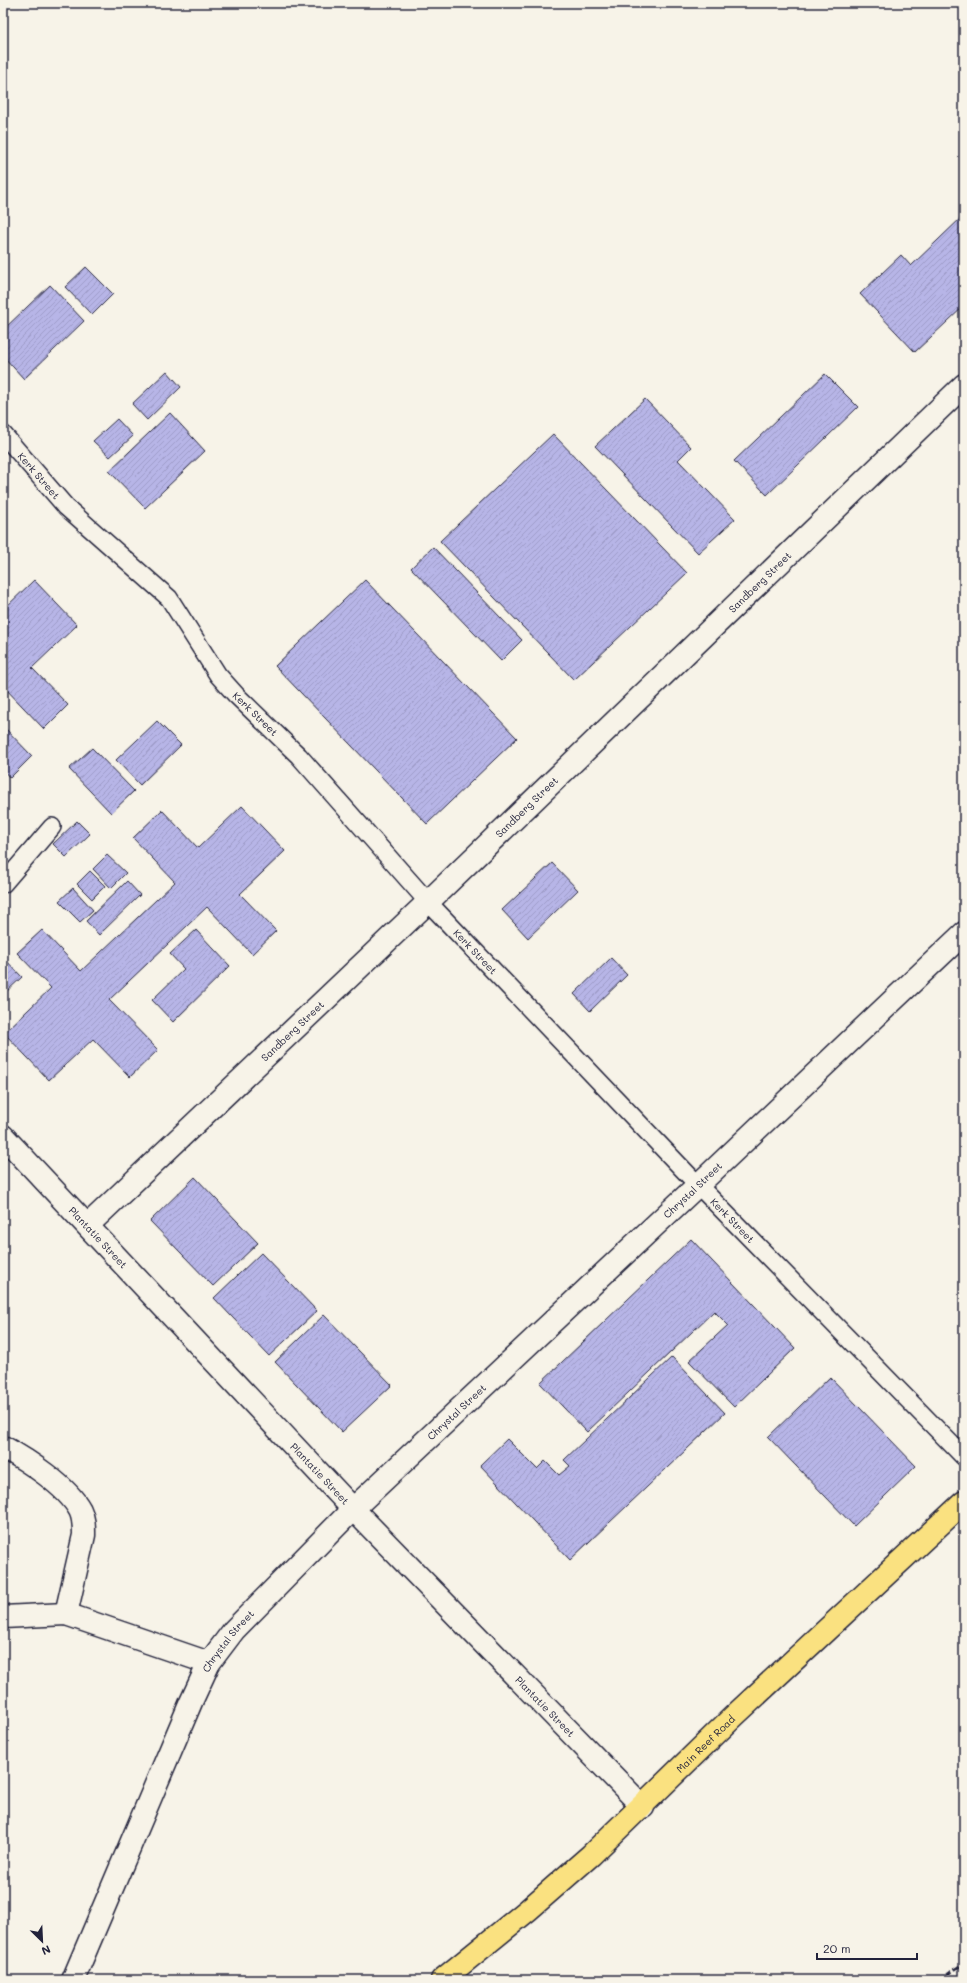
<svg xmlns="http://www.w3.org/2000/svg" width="967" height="1983" viewBox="0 0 967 1983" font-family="Mali,sans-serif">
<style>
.building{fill:url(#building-hatch);stroke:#22223b}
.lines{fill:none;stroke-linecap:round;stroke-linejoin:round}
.service-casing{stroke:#22223b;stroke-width:20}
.minor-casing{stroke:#22223b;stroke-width:25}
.primary-casing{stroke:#22223b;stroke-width:25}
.service{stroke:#f7f3e8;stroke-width:17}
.minor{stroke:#f7f3e8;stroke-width:22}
.primary{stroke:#fae180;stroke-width:22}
.rail{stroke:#22223b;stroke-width:3;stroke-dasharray:6 3;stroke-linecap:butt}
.labels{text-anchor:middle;stroke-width:3.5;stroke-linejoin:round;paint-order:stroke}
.street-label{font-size:10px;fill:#22223b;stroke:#f7f3e8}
</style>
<defs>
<pattern id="building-hatch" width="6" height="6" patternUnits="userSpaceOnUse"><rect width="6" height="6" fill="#b7b5e7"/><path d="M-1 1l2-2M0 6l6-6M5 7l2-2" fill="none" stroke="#9d9bc7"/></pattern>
</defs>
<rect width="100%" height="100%" fill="#f7f3e8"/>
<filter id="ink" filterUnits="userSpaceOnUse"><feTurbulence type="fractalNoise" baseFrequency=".025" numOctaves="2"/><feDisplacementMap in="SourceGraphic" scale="8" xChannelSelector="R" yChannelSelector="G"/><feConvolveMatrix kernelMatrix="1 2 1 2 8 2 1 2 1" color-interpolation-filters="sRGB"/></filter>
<g filter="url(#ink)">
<path class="building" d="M964 215V306L915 352 860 294 901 255 911 266Z
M86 267 113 294 92 315 65 287Z
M50 285 84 321 24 379 3 356V330Z
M167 371 181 387 147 420 132 404Z
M825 374 858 407 767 495 734 461Z
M645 399 691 447 678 460 735 519 698 553 595 446Z
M170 413 205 451 145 508 109 471Z
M117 419 133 436 110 457 93 441Z
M553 434 687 573 574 680 440 541Z
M433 547 522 640 501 661 411 568Z
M34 580 77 625 32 668 68 705 44 729 3 686V610Z
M365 580 517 738 427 824 275 666Z
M157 721 181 745 140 785 116 760Z
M3 726 32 756 10 778 3 770Z
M92 748 134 791 111 813 69 769Z
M242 806 285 851 240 894 276 931 252 954 207 907 109 1000 158 1050 130 1077 93 1039 49 1080 4 1033 51 988 17 953 42 930 81 971 175 882 133 838 162 810 198 848Z
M77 821 90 834 66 857 53 844Z
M107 855 126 873 111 888 93 869Z
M552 863 578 890 528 938 502 910Z
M90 871 105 886 92 899 77 884Z
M127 881 140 895 99 935 86 921Z
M73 888 93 910 80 922 59 901Z
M196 930 230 966 173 1022 152 1000 184 969 170 954Z
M3 957 22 977 6 992 3 988Z
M611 958 627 975 590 1011 574 994Z
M195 1177 258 1243 213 1286 150 1221Z
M691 1239 795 1348 734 1407 689 1361 728 1325 714 1311 587 1432 540 1383Z
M261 1253 317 1311 269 1356 214 1298Z
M324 1315 392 1385 342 1432 275 1362Z
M672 1357 725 1413 570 1560 480 1465 507 1439 537 1469 545 1461 559 1475 570 1466 564 1460Z
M830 1377 916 1466 854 1526 768 1437Z"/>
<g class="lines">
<defs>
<g id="service">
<path id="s1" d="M3 434 66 507 169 598 218 675 236 695 299 756 428 902 698 1185 964 1457"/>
<path d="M3 884 52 827"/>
</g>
<g id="minor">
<path id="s2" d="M3 1136 353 1509 643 1807"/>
<path id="s3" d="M88 1225 428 902 964 385"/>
<path d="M3 1447C27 1460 67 1486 80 1510 84 1518 84 1526 84 1535L66 1614"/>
<path d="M3 1617 66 1614 209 1663"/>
<path id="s4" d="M73 1980 191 1702 209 1663 234 1630 353 1509 698 1185 964 933"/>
</g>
<g id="primary">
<path id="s5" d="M442 1980 528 1910 591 1855 734 1716 964 1502"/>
</g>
</defs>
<use href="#service" class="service-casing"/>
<use href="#minor" class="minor-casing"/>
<use href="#primary" class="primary-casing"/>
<use href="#service" class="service"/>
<use href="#minor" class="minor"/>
<use href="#primary" class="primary"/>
<path class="rail" d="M940 1980 964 1963"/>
</g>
</g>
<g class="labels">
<g class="street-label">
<text dy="4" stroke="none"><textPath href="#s1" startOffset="55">Kerk Street</textPath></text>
<text dy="4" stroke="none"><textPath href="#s3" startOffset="930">Sandberg Street</textPath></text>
<text dy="4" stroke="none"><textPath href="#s1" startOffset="379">Kerk Street</textPath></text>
<text dy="4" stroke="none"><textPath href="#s3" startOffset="606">Sandberg Street</textPath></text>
<text dy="4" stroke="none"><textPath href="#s1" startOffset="703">Kerk Street</textPath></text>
<text dy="4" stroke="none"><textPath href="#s3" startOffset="282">Sandberg Street</textPath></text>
<text dy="4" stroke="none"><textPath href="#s4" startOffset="1022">Chrystal Street</textPath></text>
<text dy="4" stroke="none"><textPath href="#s1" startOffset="1075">Kerk Street</textPath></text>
<text dy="4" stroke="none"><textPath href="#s2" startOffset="139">Plantatie Street</textPath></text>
<text dy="4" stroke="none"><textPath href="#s4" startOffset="698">Chrystal Street</textPath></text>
<text dy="4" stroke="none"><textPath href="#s2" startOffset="463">Plantatie Street</textPath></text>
<text dy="4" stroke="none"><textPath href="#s4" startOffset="374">Chrystal Street</textPath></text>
<text dy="4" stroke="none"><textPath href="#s2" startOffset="787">Plantatie Street</textPath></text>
<text dy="4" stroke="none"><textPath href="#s5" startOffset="354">Main Reef Road</textPath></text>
</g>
</g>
<rect width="967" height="1983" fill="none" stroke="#f7f3e8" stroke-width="16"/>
<rect x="8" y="8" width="951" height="1967" fill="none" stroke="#22223b" stroke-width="1.5" filter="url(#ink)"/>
<g transform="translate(42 1941) rotate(156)" stroke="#f7f3e8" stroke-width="3" paint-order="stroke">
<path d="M0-3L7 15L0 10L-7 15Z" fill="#22223b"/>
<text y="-6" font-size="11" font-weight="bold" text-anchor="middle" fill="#22223b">N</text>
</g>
<path d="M817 1953v6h100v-6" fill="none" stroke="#22223b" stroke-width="2"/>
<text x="823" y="1953" font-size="12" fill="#22223b" stroke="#f7f3e8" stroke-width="3" paint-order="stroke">20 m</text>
</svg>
